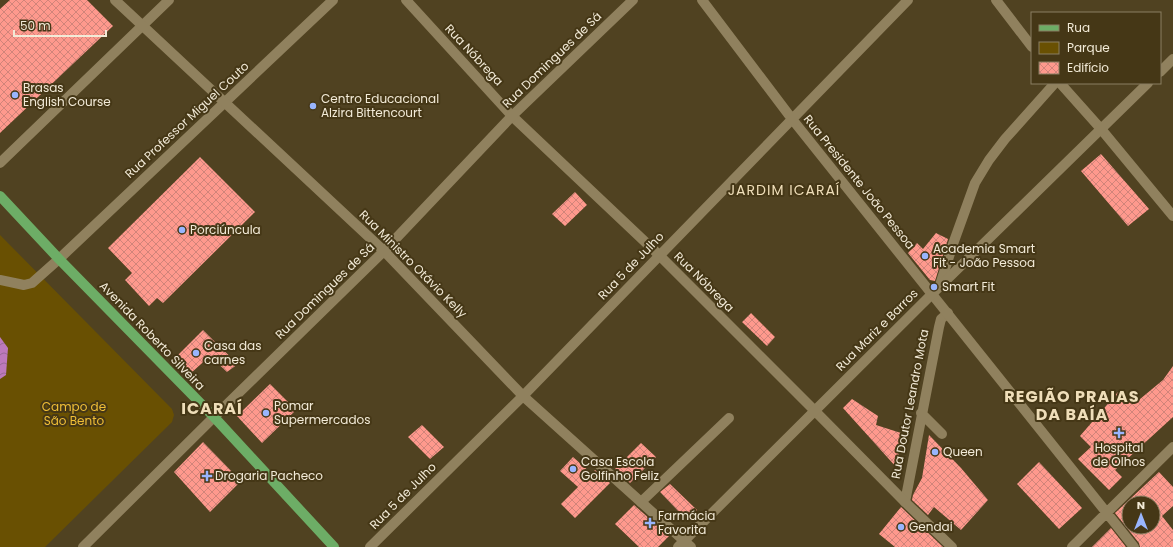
<svg xmlns="http://www.w3.org/2000/svg" width="1173" height="547" viewBox="0 0 1173 547" font-family="Poppins,sans-serif">
<style>
.green{fill:#695002}
.water{fill:url(#water-waves)}
.building{fill:url(#building-cross-hatch);fill-rule:evenodd}
.lines{fill:none;stroke-linecap:round;stroke-linejoin:round}
.pedestrian{stroke:#90815e;stroke-width:10}
.minor{stroke:#90815e;stroke-width:10}
.tertiary{stroke:#90815e;stroke-width:10}
.secondary{stroke:#90815e;stroke-width:10}
.primary{stroke:#6dad66;stroke-width:10}
.poi-dot{fill:#99b5fd;stroke:#453716;stroke-width:1.5}
.labels{text-anchor:middle;stroke-width:4;stroke-linejoin:round;paint-order:stroke}
.street-label{font-size:12px;fill:#f2ead7;stroke:#453716}
.poi-label{font-size:12px;fill:#f2ead7;stroke:#453716;text-anchor:start}
.park-label{font-size:12px;fill:#f0be36;stroke:#453716}
.quarter-label{font-size:14px;letter-spacing:1px;fill:#efdeb9;stroke:#453716}
.district-label{font-size:16px;font-weight:bold;letter-spacing:1px;fill:#efdeb9;stroke:#453716}
</style>
<defs>
<pattern id="water-waves" width="16" height="10" patternUnits="userSpaceOnUse"><rect width="16" height="10" fill="#bd79bc"/><path d="M0 5q4-4 8 0t8 0" fill="none" stroke="#9a6a97"/></pattern>
<pattern id="building-cross-hatch" width="8" height="8" patternUnits="userSpaceOnUse"><rect width="8" height="8" fill="#fe998d"/><path d="M0 0l8 8M0 8l8-8" fill="none" stroke="#d1847a"/></pattern>
</defs>
<rect width="100%" height="100%" fill="#504221"/>
<path class="green" d="M0 235 172 409 174 415 172 422 45 547H0Z"/>
<path class="water" d="M0 337 8 348 6 375 0 379Z"/>
<path class="building" d="M10 0H87L113 26 0 133V9Z
M1101 154 1149 209 1128 226 1081 171Z
M200 157 255 212 163 303 157 298 149 306 125 280 132 273 108 248Z
M575 192 587 205 565 226 552 214Z
M936 233 948 239 935 281 930 280 908 253 917 243 923 249Z
M751 313 775 337 767 346 742 322Z
M203 330 220 347 238 364 227 372 210 356 191 373 173 360Z
M1173 366V417L1115 470 1122 477 1109 490 1078 459 1091 447 1080 436 1118 392 1134 404 1163 380Z
M270 384 296 410 262 443 237 416Z
M852 399 878 416 876 425 901 433 897 468 843 408Z
M422 425 444 447 430 459 408 437Z
M929 435 961 468 988 500 961 530 934 507 928 515 912 500 913 495 922 478Z
M203 442 241 481 210 512 174 472Z
M641 443 656 457 630 483 615 469Z
M573 457 592 474 595 470 610 483 575 518 561 504 578 487 560 471Z
M1039 462 1082 508 1059 529 1017 484Z
M1159 472 1173 487V506L1162 516 1173 530V547H1140L1139 543 1115 513ZM1129 503H1153V527H1129Z
M670 484 697 510 689 516H683L660 492Z
M634 505 669 536 658 547H639L615 524Z
M901 507 943 547H895L879 534Z
M1111 528 1126 547H1092Z"/>
<g class="lines">
<path class="pedestrian" d="M0 280 24 285 32 283 59 259
M921 413 942 434
M905 502 939 327 941 319 948 313"/>
<path class="minor" d="M406 0 512 116 660 256 814 410 905 502 952 547
M0 163 169 0
M59 259 333 0
M940 285 953 244 975 183 989 160 1005 139 1055 83
M641 502 729 418"/>
<path class="tertiary" d="M115 0 384 251 523 396 691 547
M702 0 792 119 1134 547
M996 0 1032 47
M1060 83 1101 129 1173 216
M83 547 214 417 384 251 512 116 633 0
M370 547 523 396 908 0
M1072 547 1173 447"/>
<path class="secondary" d="M1160 72 1173 59
M678 547 932 294 1148 83"/>
<path class="primary" d="M0 196 59 259 214 417 334 547"/>
</g>
<g class="poi-dot">
<circle cx="15" cy="95" r="4"/>
<circle cx="313" cy="106" r="4"/>
<circle cx="182" cy="230" r="4"/>
<circle cx="925" cy="256" r="4"/>
<circle cx="934" cy="287" r="4"/>
<circle cx="196" cy="353" r="4"/>
<circle cx="266" cy="413" r="4"/>
<path d="M1117 427h4v4h4v4h-4v4h-4v-4h-4v-4h4z"/>
<circle cx="935" cy="452" r="4"/>
<circle cx="573" cy="469" r="4"/>
<path d="M205 470h4v4h4v4h-4v4h-4v-4h-4v-4h4z"/>
<path d="M648 517h4v4h4v4h-4v4h-4v-4h-4v-4h4z"/>
<circle cx="901" cy="527" r="4"/>
</g>
<g class="labels">
<g class="street-label">
<text transform="translate(474 55) rotate(47)" y="4">Rua Nóbrega</text>
<text transform="translate(552 60) rotate(-44)" y="4">Rua Domingues de Sá</text>
<text transform="translate(187 120) rotate(-43)" y="4">Rua Professor Miguel Couto</text>
<text transform="translate(859 182) rotate(51)" y="4">Rua Presidente João Pessoa</text>
<text transform="translate(413 264) rotate(45)" y="4">Rua Ministro Otávio Kelly</text>
<text transform="translate(631 266) rotate(-46)" y="4">Rua 5 de Julho</text>
<text transform="translate(704 282) rotate(45)" y="4">Rua Nóbrega</text>
<text transform="translate(325 291) rotate(-44)" y="4">Rua Domingues de Sá</text>
<text transform="translate(877 330) rotate(-45)" y="4">Rua Mariz e Barros</text>
<text transform="translate(152 336) rotate(46)" y="4">Avenida Roberto Silveira</text>
<text transform="translate(910 404) rotate(-79)" y="4">Rua Doutor Leandro Mota</text>
<text transform="translate(403 496) rotate(-45)" y="4">Rua 5 de Julho</text>
</g>
<g class="poi-label">
<text x="23" y="92">Brasas<tspan x="23" dy="14">English Course</tspan></text>
<text x="321" y="103">Centro Educacional<tspan x="321" dy="14">Alzira Bittencourt</tspan></text>
<text x="190" y="234">Porciúncula</text>
<text x="933" y="253">Academia Smart<tspan x="933" dy="14">Fit - João Pessoa</tspan></text>
<text x="942" y="291">Smart Fit</text>
<text x="204" y="350">Casa das<tspan x="204" dy="14">carnes</tspan></text>
<text x="274" y="410">Pomar<tspan x="274" dy="14">Supermercados</tspan></text>
<text x="1119" y="452" text-anchor="middle">Hospital<tspan x="1119" dy="14">de Olhos</tspan></text>
<text x="943" y="456">Queen</text>
<text x="581" y="466">Casa Escola<tspan x="581" dy="14">Golfinho Feliz</tspan></text>
<text x="215" y="480">Drogaria Pacheco</text>
<text x="658" y="520">Farmácia<tspan x="658" dy="14">Favorita</tspan></text>
<text x="909" y="531">Gendai</text>
</g>
<g class="park-label">
<text x="74" y="411">Campo de<tspan x="74" dy="14">São Bento</tspan></text>
</g>
<g class="quarter-label">
<text x="784" y="195">JARDIM ICARAÍ</text>
</g>
<g class="district-label">
<text x="1072" y="402">REGIÃO PRAIAS<tspan x="1072" dy="18">DA BAÍA</tspan></text>
<text x="212" y="414">ICARAÍ</text>
</g>
</g>
<rect x="1031" y="12" width="130" height="72" fill="#453716" stroke="#8a7f63"/>
<rect x="1039" y="25" width="20" height="6" fill="#6dad66" stroke="#8a7f63"/>
<text x="1067" y="32" font-size="12" fill="#f2ead7">Rua</text>
<rect x="1039" y="42" width="20" height="12" fill="#695002" stroke="#8a7f63"/>
<text x="1067" y="52" font-size="12" fill="#f2ead7">Parque</text>
<rect x="1039" y="62" width="20" height="12" fill="url(#building-cross-hatch)" stroke="#8a7f63"/>
<text x="1067" y="72" font-size="12" fill="#f2ead7">Edifício</text>
<g transform="translate(1141 515)"><circle r="19" fill="#453716" stroke="#8a7f63"/>
<path d="M0-3L7 15L0 10L-7 15Z" fill="#99b5fd"/>
<text y="-6" font-size="11" font-weight="bold" text-anchor="middle" fill="#f2ead7">N</text>
</g>
<path d="M14 30v6h92v-6" fill="none" stroke="#f2ead7" stroke-width="2"/>
<text x="20" y="30" font-size="12" fill="#f2ead7" stroke="#453716" stroke-width="3" paint-order="stroke">50 m</text>
</svg>
